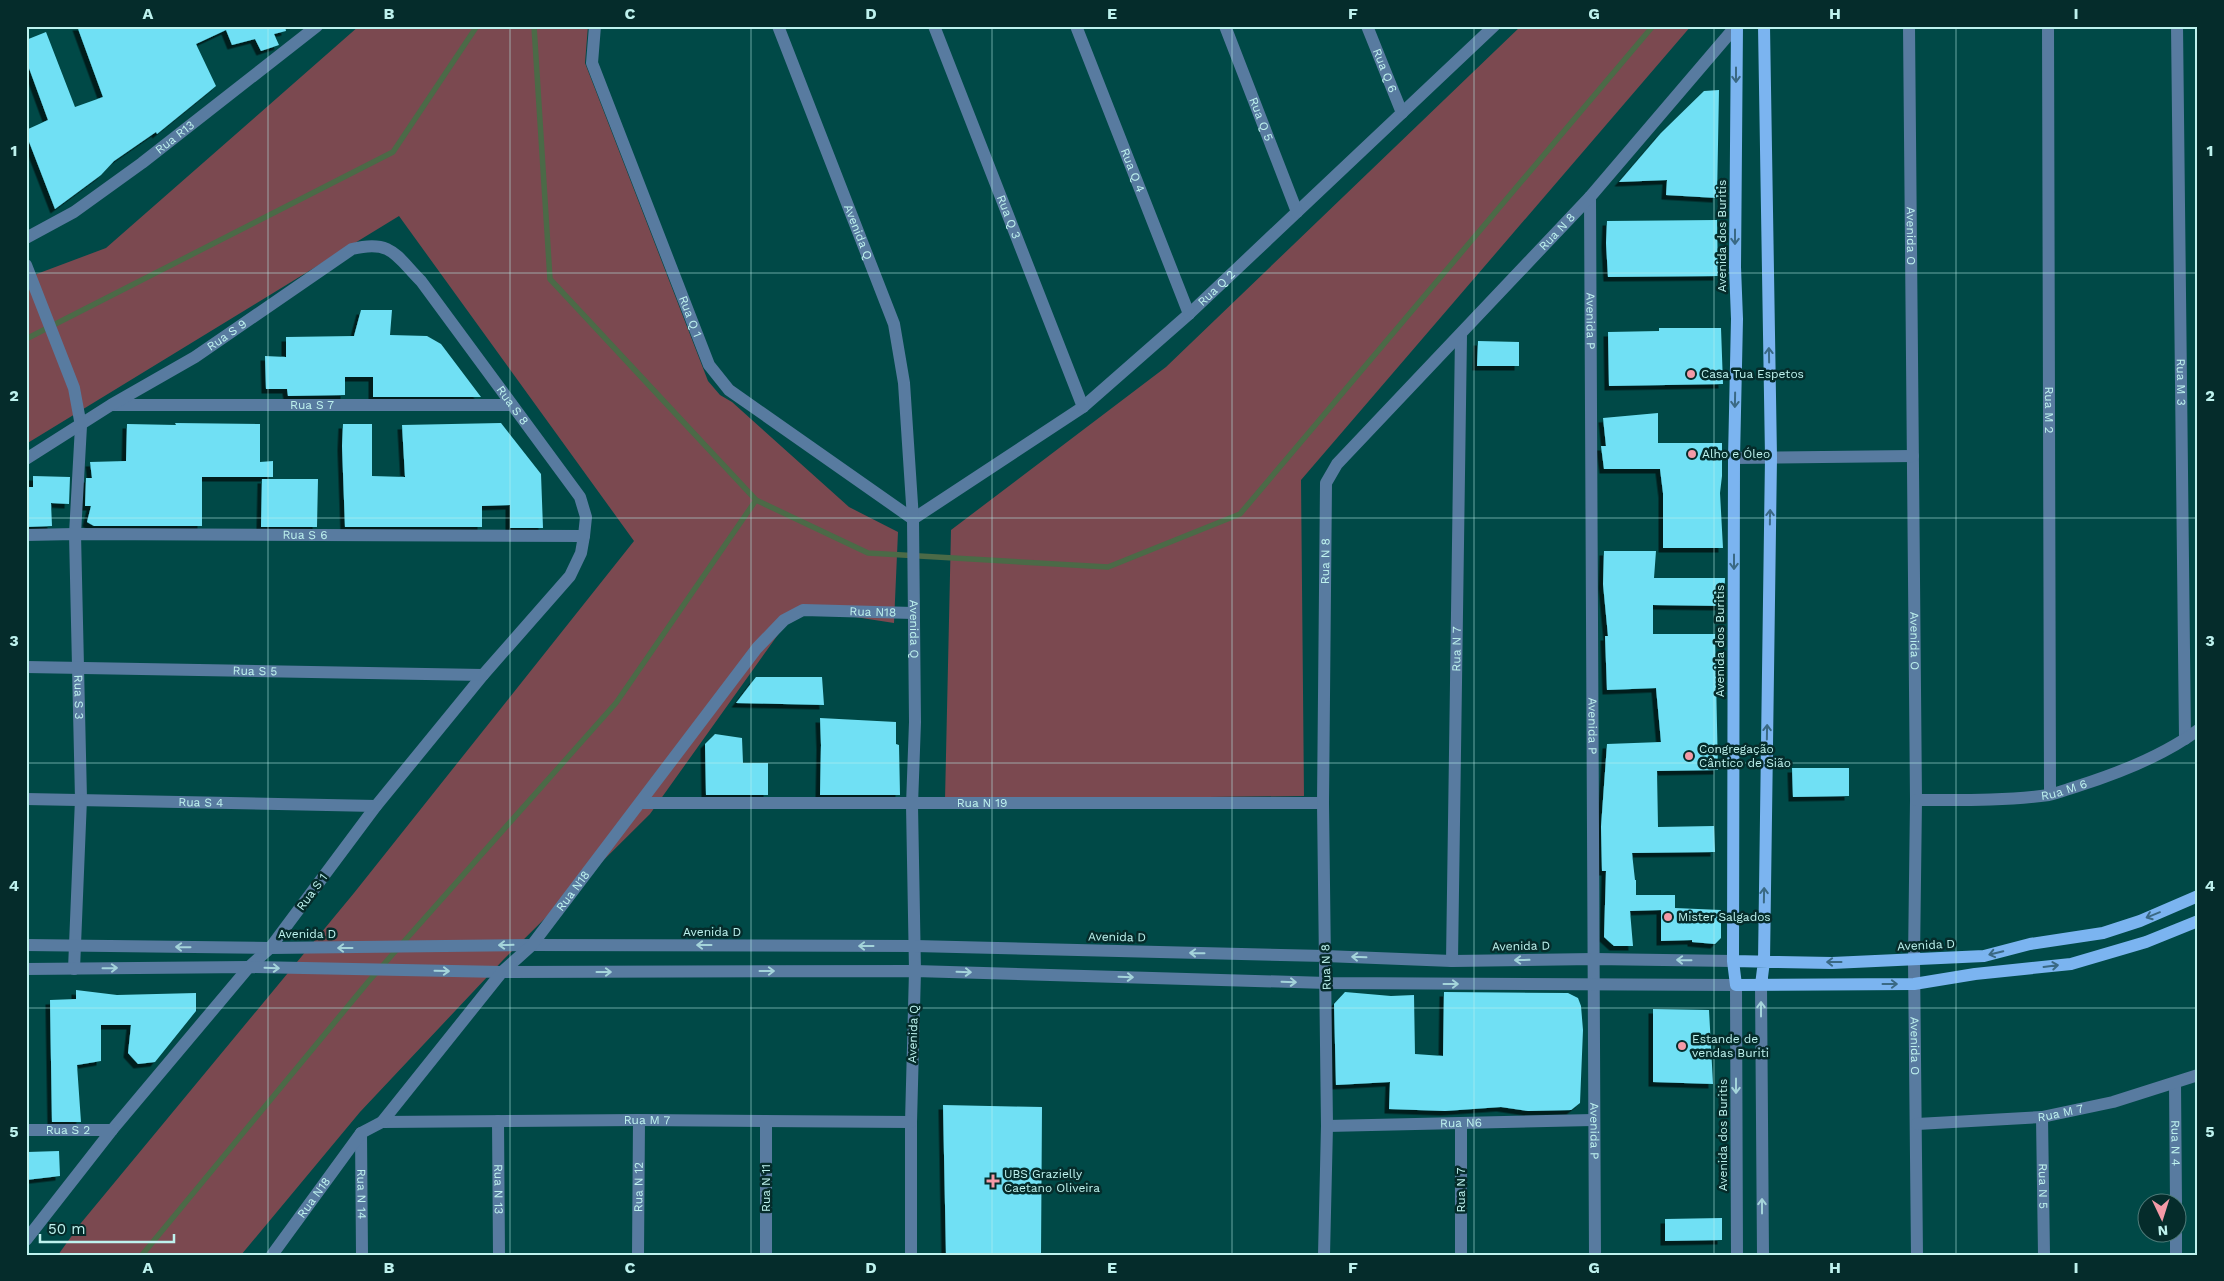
<svg xmlns="http://www.w3.org/2000/svg" width="2224" height="1281" viewBox="0 0 2224 1281" font-family="'Work Sans',sans-serif">
<style>
.green{fill:#7b4950}
.lines{fill:none;stroke-linecap:round;stroke-linejoin:round}
.stream{stroke:#4b6a47;stroke-width:5.5}
.building{fill:#70e0f4;filter:url(#shadow)}
.minor{stroke:#587ba0;stroke-width:12}
.major{stroke:#7bb4f0;stroke-width:12}
.oneway{stroke:#3a6984}
.oneway2{stroke:#a4d4da}
.grid{fill:none;stroke:#bef2ee;stroke-width:1;stroke-opacity:0.55}
.poi-dot{fill:#f49aa7;stroke:#052c2b;stroke-width:2}
.labels{text-anchor:middle;stroke-width:5;stroke-linejoin:round;paint-order:stroke}
.street-label{font-size:12px;fill:#bef2ee;stroke:#052c2b}
.poi-label{font-size:12px;fill:#bef2ee;stroke:#052c2b;text-anchor:start}
.neatline{fill:none;stroke:#bef2ee;stroke-width:2}
.grid-label{font-size:16px;text-anchor:middle;font-weight:bold;fill:#bef2ee}
</style>
<defs>
<filter id="shadow"><feDropShadow dx="-4.5" dy="4.5" stdDeviation="0" flood-color="#0009"/></filter>
</defs>
<rect width="100%" height="100%" fill="#004947"/>
<path class="green" d="M359 26H588L585 63 708 381 720 395 732 402 849 507 898 532 894 623 797 608 650 814 504 959 360 1112 241 1255H58L81 1223 354 893 634 541 399 216 26 444V278L106 248Z
M1521 26H1691L1301 480 1304 796 945 800 951 530 1166 367Z"/>
<g class="lines">
<path class="stream" d="M534 26 550 279 756 500 868 553 1108 567 1240 514 1653 26
M26 339 393 152 477 26
M142 1255 368 982 616 703 756 500"/>
</g>
<path class="building" d="M77 26H285L286 31 274 34 279 45 261 51 255 39 232 45 226 30 196 44 216 86 157 134 156 132 114 161 101 175 55 209 26 134V130L48 120 26 60V40L46 32 75 107 103 97Z
M1719 90 1717 198 1666 195 1667 180 1619 182 1661 133 1704 91Z
M1717 220 1718 276 1608 277 1606 243 1607 221Z
M361 310H392L390 335 427 336 441 344 481 397H373V377H345V395L288 396 287 389H266L265 356 286 357V337L354 336Z
M1659 328H1721L1723 384 1609 386 1608 332 1659 331Z
M1478 341 1519 342V366H1477Z
M1658 413V443H1722V476L1720 493 1723 548H1663V493L1660 469H1604L1601 446H1606L1603 418Z
M175 423 260 424V462L273 461V477H202V526H94L87 522 91 506H85L86 478H92L90 462 126 461 127 424 176 425Z
M501 423 541 474 543 528H510V505L482 506V527H345L342 446 343 424H372V476L405 477 402 425Z
M33 476 70 477 69 504 51 503 52 526 26 527V487H33Z
M262 479H318L317 527H261Z
M1604 551H1656L1654 578H1725L1724 606 1653 605V634H1715L1718 770 1657 771 1658 827 1714 826 1715 852 1632 853 1635 880H1636V895H1675V908L1721 910V938L1715 944 1692 942V940L1661 941V910L1630 911 1633 946H1614L1604 937 1606 871H1602L1601 827 1607 744 1661 742 1656 688 1607 690 1605 636H1608L1603 584Z
M756 677H822L824 705 736 703Z
M820 718 896 722V744L899 745 900 795H820L821 745Z
M715 734 742 738 743 763H768V795H706L705 744Z
M1792 768H1849V796L1793 797Z
M76 990 117 995 196 993V1011L155 1062 138 1064 128 1053 131 1025H101V1061L77 1065 81 1122H52L50 1000 76 999Z
M1345 992 1391 996 1414 995 1415 1054 1443 1056 1444 992 1568 993 1578 998 1581 1006 1583 1030 1580 1103 1571 1110 1528 1111 1501 1107 1445 1111 1389 1109 1390 1082 1336 1085 1334 1004Z
M1653 1009 1709 1010 1713 1084 1653 1082Z
M943 1105 1042 1107 1041 1255H946Z
M59 1151 60 1176 26 1180 27 1152Z
M1722 1218V1240L1665 1241V1219Z"/>
<g class="lines">
<g class="minor">
<path id="s1" d="M595 26 592 63 709 365 729 390 913 519 1083 407 1189 314 1494 26"/>
<path id="s2" d="M778 26 894 324 904 383 913 519 915 722 912 805 915 971 911 1122V1255"/>
<path id="s3" d="M934 26 1083 407"/>
<path id="s4" d="M1076 26 1189 314"/>
<path id="s5" d="M1225 26 1297 212"/>
<path id="s6" d="M1367 26 1402 113"/>
<path id="s7" d="M1909 26 1916 800 1914 960 1917 1255"/>
<path id="s8" d="M2048 26 2050 794"/>
<path id="s9" d="M2177 26 2185 739"/>
<path id="s10" d="M1590 197 1595 1255"/>
<path id="s11" d="M26 238 74 212 142 163 317 26"/>
<path id="s12" d="M26 265 74 388 81 426 75 534 81 799 74 969"/>
<path id="s13" d="M112 405H512"/>
<path d="M1734 458 1913 456"/>
<path id="s14" d="M26 459 111 405 195 357 352 249C392 239 396 256 421 281L580 497 586 517 584 536 581 553 570 576 483 675 376 806 270 948 249 967 112 1130 26 1240"/>
<path id="s15" d="M26 535 75 534 584 536"/>
<path id="s16" d="M26 667 483 675"/>
<path id="s17" d="M26 799 376 806"/>
<path id="s18" d="M1916 800C1960 800 2005 801 2049 795 2058 793 2068 789 2078 786 2119 773 2163 756 2198 730"/>
<path id="s19" d="M641 803H1323"/>
<path d="M26 945 270 948 532 945 915 946 1325 956 1452 961 1594 959 1733 961"/>
<path id="s20" d="M1452 961 1461 335"/>
<path d="M26 969 249 967 502 972 915 971 1327 983 1736 985 1737 1255"/>
<path d="M1761 985 1763 1255"/>
<path id="s21" d="M2175 1083 2176 1204"/>
<path id="s22" d="M2042 1117 2044 1255"/>
<path id="s23" d="M498 1121 499 1255"/>
<path id="s24" d="M382 1122 639 1120 911 1122"/>
<path id="s25" d="M1917 1124 2042 1117 2113 1102 2198 1075"/>
<path d="M1461 1125V1255"/>
<path id="s26" d="M1327 1126 1593 1120"/>
<path id="s27" d="M26 1130H112"/>
<path id="s28" d="M361 1133 362 1255"/>
<path d="M2176 1234V1255"/>
<path id="s29" d="M272 1255 361 1133 382 1122 502 972 532 945 757 648 784 620 803 610 913 613"/>
<path id="s30" d="M638 1255 639 1120"/>
<path d="M766 1255V1121"/>
<path id="s31" d="M1324 1255 1327 1126 1323 803 1326 483 1337 464 1590 197 1736 26"/>
</g>
<path class="major" d="M1737 26 1735 267 1737 319 1734 458 1733 961 1736 985 1914 984 1975 974 2071 964 2146 942 2198 921
M1733 961 1832 963 1984 956 2030 944 2103 933 2140 921 2198 896
M1761 985 1764 961 1771 457 1764 26"/>
</g>
<defs><path id="oneway-shaft" d="M-6 0H5M1.5-3L5.5 0L1.5 3" fill="none" stroke-width="1.6" stroke-linecap="round" stroke-linejoin="round" transform="scale(1.25)"/></defs>
<g class="oneway">
<use href="#oneway-shaft" transform="translate(1736 75) rotate(90)"/>
<use href="#oneway-shaft" transform="translate(1735 237) rotate(90)"/>
<use href="#oneway-shaft" transform="translate(1769 355) rotate(-91)"/>
<use href="#oneway-shaft" transform="translate(1735 400) rotate(91)"/>
<use href="#oneway-shaft" transform="translate(1770 517) rotate(-89)"/>
<use href="#oneway-shaft" transform="translate(1734 562) rotate(90)"/>
<use href="#oneway-shaft" transform="translate(1767 732) rotate(-89)"/>
<use href="#oneway-shaft" transform="translate(1764 895) rotate(-89)"/>
<use href="#oneway-shaft" transform="translate(2153 915) rotate(158)"/>
<use href="#oneway-shaft" transform="translate(1996 953) rotate(166)"/>
<use href="#oneway-shaft" transform="translate(1834 962) rotate(180)"/>
<use href="#oneway-shaft" transform="translate(2051 966) rotate(-7)"/>
<use href="#oneway-shaft" transform="translate(1890 984)"/>
</g>
<g class="oneway2">
<use href="#oneway-shaft" transform="translate(506 945) rotate(179)"/>
<use href="#oneway-shaft" transform="translate(704 945) rotate(-180)"/>
<use href="#oneway-shaft" transform="translate(866 946) rotate(-180)"/>
<use href="#oneway-shaft" transform="translate(183 947) rotate(-179)"/>
<use href="#oneway-shaft" transform="translate(345 948) rotate(180)"/>
<use href="#oneway-shaft" transform="translate(1197 953) rotate(-179)"/>
<use href="#oneway-shaft" transform="translate(1359 957) rotate(-178)"/>
<use href="#oneway-shaft" transform="translate(1522 960) rotate(179)"/>
<use href="#oneway-shaft" transform="translate(1684 960) rotate(-179)"/>
<use href="#oneway-shaft" transform="translate(110 968) rotate(-1)"/>
<use href="#oneway-shaft" transform="translate(272 968) rotate(2)"/>
<use href="#oneway-shaft" transform="translate(442 971) rotate(1)"/>
<use href="#oneway-shaft" transform="translate(767 971)"/>
<use href="#oneway-shaft" transform="translate(604 972)"/>
<use href="#oneway-shaft" transform="translate(964 972) rotate(2)"/>
<use href="#oneway-shaft" transform="translate(1126 977) rotate(2)"/>
<use href="#oneway-shaft" transform="translate(1289 982) rotate(2)"/>
<use href="#oneway-shaft" transform="translate(1451 984)"/>
<use href="#oneway-shaft" transform="translate(1761 1009) rotate(-90)"/>
<use href="#oneway-shaft" transform="translate(1736 1086) rotate(90)"/>
<use href="#oneway-shaft" transform="translate(1762 1206) rotate(-90)"/>
</g>
<path class="grid" d="M268 26V1255M510 26V1255M751 26V1255M992 26V1255M1232 26V1255M1474 26V1255M1714 26V1255M1956 26V1255M26 273H2198M26 518H2198M26 763H2198M26 1008H2198"/>
<g class="poi-dot">
<circle cx="1691" cy="374" r="5"/>
<circle cx="1692" cy="454" r="5"/>
<circle cx="1689" cy="756" r="5"/>
<circle cx="1668" cy="917" r="5"/>
<circle cx="1682" cy="1046" r="5"/>
<path d="M990.5 1173.5h5v5h5v5h-5v5h-5v-5h-5v-5h5z"/>
</g>
<g class="labels">
<g class="street-label">
<text dy="4" stroke="none"><textPath href="#s6" startOffset="48">Rua Q 6</textPath></text>
<text dy="4" stroke="none"><textPath href="#s5" startOffset="100">Rua Q 5</textPath></text>
<text dy="4" stroke="none"><textPath href="#s11" startOffset="180">Rua R13</textPath></text>
<text dy="4" stroke="none"><textPath href="#s4" startOffset="155">Rua Q 4</textPath></text>
<text dy="4" stroke="none"><textPath href="#s3" startOffset="205">Rua Q 3</textPath></text>
<text dy="4" stroke="none"><textPath href="#s2" startOffset="221">Avenida Q</textPath></text>
<text dy="4" stroke="none"><textPath href="#s31" startOffset="1114">Rua N 8</textPath></text>
<text transform="translate(1722 236) rotate(-90)" y="4">Avenida dos Buritis</text>
<text dy="4" stroke="none"><textPath href="#s7" startOffset="210">Avenida O</textPath></text>
<text dy="4" stroke="none"><textPath href="#s1" startOffset="1000">Rua Q 2</textPath></text>
<text dy="4" stroke="none"><textPath href="#s1" startOffset="309">Rua Q 1</textPath></text>
<text dy="4" stroke="none"><textPath href="#s10" startOffset="124">Avenida P</textPath></text>
<text dy="4" stroke="none"><textPath href="#s14" startOffset="236">Rua S 9</textPath></text>
<text dy="4" stroke="none"><textPath href="#s9" startOffset="356">Rua M 3</textPath></text>
<text dy="4" stroke="none"><textPath href="#s13" startOffset="200">Rua S 7</textPath></text>
<text dy="4" stroke="none"><textPath href="#s14" startOffset="625">Rua S 8</textPath></text>
<text dy="4" stroke="none"><textPath href="#s8" startOffset="384">Rua M 2</textPath></text>
<text dy="4" stroke="none"><textPath href="#s15" startOffset="279">Rua S 6</textPath></text>
<text dy="4" stroke="none"><textPath href="#s31" startOffset="694">Rua N 8</textPath></text>
<text dy="4" stroke="none"><textPath href="#s29" startOffset="910">Rua N18</textPath></text>
<text dy="4" stroke="none"><textPath href="#s2" startOffset="626">Avenida Q</textPath></text>
<text transform="translate(1720 641) rotate(-90)" y="4">Avenida dos Buritis</text>
<text dy="4" stroke="none"><textPath href="#s7" startOffset="615">Avenida O</textPath></text>
<text dy="4" stroke="none"><textPath href="#s20" startOffset="312">Rua N 7</textPath></text>
<text dy="4" stroke="none"><textPath href="#s16" startOffset="229">Rua S 5</textPath></text>
<text dy="4" stroke="none"><textPath href="#s12" startOffset="442">Rua S 3</textPath></text>
<text dy="4" stroke="none"><textPath href="#s10" startOffset="529">Avenida P</textPath></text>
<text dy="4" stroke="none"><textPath href="#s18" startOffset="149">Rua M 6</textPath></text>
<text dy="4" stroke="none"><textPath href="#s17" startOffset="175">Rua S 4</textPath></text>
<text dy="4" stroke="none"><textPath href="#s19" startOffset="341">Rua N 19</textPath></text>
<text dy="4" stroke="none"><textPath href="#s29" startOffset="475">Rua N18</textPath></text>
<text transform="translate(312 892) rotate(-53)" y="4">Rua S 1</text>
<text x="712" y="936">Avenida D</text>
<text x="307" y="938">Avenida D</text>
<text transform="translate(1117 937) rotate(1)" y="4">Avenida D</text>
<text transform="translate(1926 945) rotate(-3)" y="4">Avenida D</text>
<text transform="translate(1521 946) rotate(-1)" y="4">Avenida D</text>
<text transform="translate(1326 967) rotate(-92)" y="4">Rua N 8</text>
<text transform="translate(913 1034) rotate(-88)" y="4">Avenida Q</text>
<text dy="4" stroke="none"><textPath href="#s7" startOffset="1020">Avenida O</textPath></text>
<text dy="4" stroke="none"><textPath href="#s25" startOffset="144">Rua M 7</textPath></text>
<text dy="4" stroke="none"><textPath href="#s24" startOffset="265">Rua M 7</textPath></text>
<text dy="4" stroke="none"><textPath href="#s26" startOffset="134">Rua N6</textPath></text>
<text dy="4" stroke="none"><textPath href="#s27" startOffset="42">Rua S 2</textPath></text>
<text dy="4" stroke="none"><textPath href="#s10" startOffset="934">Avenida P</textPath></text>
<text transform="translate(1723 1135) rotate(-90)" y="4">Avenida dos Buritis</text>
<text dy="4" stroke="none"><textPath href="#s21" startOffset="60">Rua N 4</textPath></text>
<text dy="4" stroke="none"><textPath href="#s22" startOffset="69">Rua N 5</textPath></text>
<text dy="4" stroke="none"><textPath href="#s30" startOffset="68">Rua N 12</textPath></text>
<text dy="4" stroke="none"><textPath href="#s23" startOffset="68">Rua N 13</textPath></text>
<text transform="translate(766 1188) rotate(-90)" y="4">Rua N 11</text>
<text transform="translate(1461 1190) rotate(-90)" y="4">Rua N 7</text>
<text dy="4" stroke="none"><textPath href="#s28" startOffset="61">Rua N 14</textPath></text>
<text dy="4" stroke="none"><textPath href="#s29" startOffset="71">Rua N18</textPath></text>
</g>
<g class="poi-label">
<text x="1701" y="378">Casa Tua Espetos</text>
<text x="1702" y="458">Alho e Óleo</text>
<text x="1699" y="753">Congregação<tspan x="1699" dy="14">Cântico de Sião</tspan></text>
<text x="1678" y="921">Mister Salgados</text>
<text x="1692" y="1043">Estande de<tspan x="1692" dy="14">vendas Buriti</tspan></text>
<text x="1004" y="1178">UBS Grazielly<tspan x="1004" dy="14">Caetano Oliveira</tspan></text>
</g>
</g>
<rect width="2224" height="1281" fill="none" stroke="#052c2b" stroke-width="55"/>
<g transform="translate(2162 1218) rotate(176)"><circle r="24" fill="#052c2b" stroke="#4f7b79"/>
<path d="M0-4L9 19L0 12L-9 19Z" fill="#f49aa7"/>
<text y="-8" font-size="14" font-weight="bold" text-anchor="middle" fill="#bef2ee">N</text>
</g>
<path d="M40 1234v8h134v-8" fill="none" stroke="#bef2ee" stroke-width="2.5"/>
<text x="48" y="1234" font-size="15" fill="#bef2ee" stroke="#052c2b" stroke-width="4" paint-order="stroke">50 m</text>
<rect x="28" y="28" width="2168" height="1226" class="neatline"/>
<g class="grid-label">
<text x="148" y="19">A</text>
<text x="389" y="19">B</text>
<text x="630" y="19">C</text>
<text x="871" y="19">D</text>
<text x="1112" y="19">E</text>
<text x="1353" y="19">F</text>
<text x="1594" y="19">G</text>
<text x="1835" y="19">H</text>
<text x="2076" y="19">I</text>
<text x="14" y="156">1</text>
<text x="2210" y="156">1</text>
<text x="14" y="401">2</text>
<text x="2210" y="401">2</text>
<text x="14" y="646">3</text>
<text x="2210" y="646">3</text>
<text x="14" y="891">4</text>
<text x="2210" y="891">4</text>
<text x="14" y="1137">5</text>
<text x="2210" y="1137">5</text>
<text x="148" y="1273">A</text>
<text x="389" y="1273">B</text>
<text x="630" y="1273">C</text>
<text x="871" y="1273">D</text>
<text x="1112" y="1273">E</text>
<text x="1353" y="1273">F</text>
<text x="1594" y="1273">G</text>
<text x="1835" y="1273">H</text>
<text x="2076" y="1273">I</text>
</g>
</svg>
